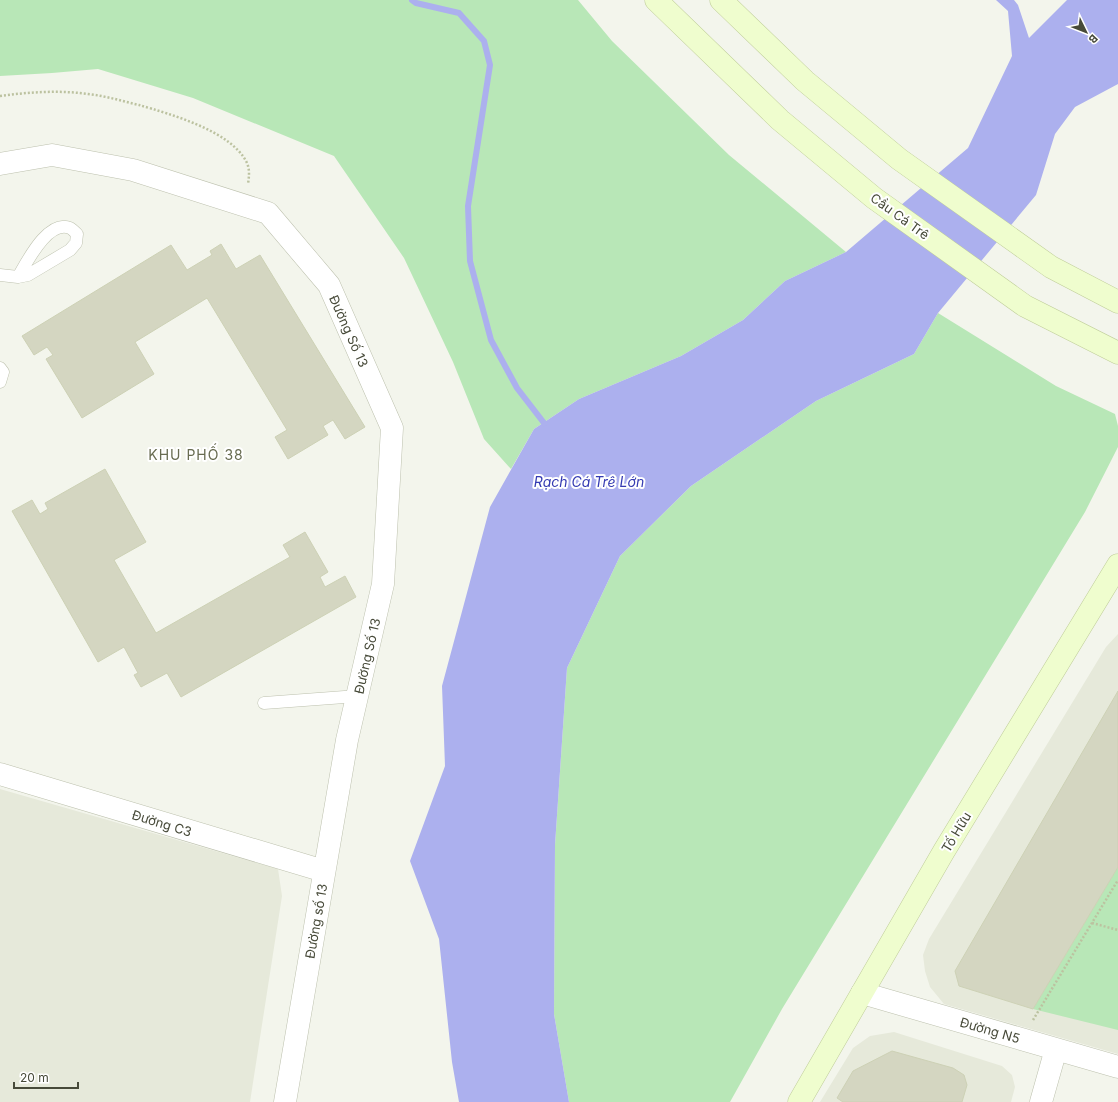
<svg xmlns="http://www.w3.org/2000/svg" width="1118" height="1102" viewBox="0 0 1118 1102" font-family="Inter,sans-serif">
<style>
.residential{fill:#e6e9da}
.green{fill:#b8e7b7}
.water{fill:#acb0ee}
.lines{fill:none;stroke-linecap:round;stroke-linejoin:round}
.stream{stroke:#acb0ee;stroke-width:6}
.building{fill:#d4d6c1;stroke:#cdd1b5}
.lane-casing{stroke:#bdc1ae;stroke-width:13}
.street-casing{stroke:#bdc1ae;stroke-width:23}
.secondary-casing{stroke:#bfcd99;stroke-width:23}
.path{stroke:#bcc2a0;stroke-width:2.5;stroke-dasharray:2 2;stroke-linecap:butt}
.lane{stroke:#fff;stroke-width:12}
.street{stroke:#fff;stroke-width:22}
.secondary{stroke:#effdce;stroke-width:22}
.labels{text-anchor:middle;stroke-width:4;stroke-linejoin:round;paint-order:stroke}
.street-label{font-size:13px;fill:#474a39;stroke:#fff}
.neighbourhood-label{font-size:14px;letter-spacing:1px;fill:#686c51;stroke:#fff}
.water-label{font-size:14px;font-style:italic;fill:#353bb2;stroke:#fff}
</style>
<rect width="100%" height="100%" fill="#f3f5ec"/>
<path class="residential" d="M1118 634V1054L944 1004 930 987 925 971 923 955 929 939 1106 647Z
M0 789 278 869 282 896 250 1102H0Z
M894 1032 1002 1066 1012 1075 1015 1087 1011 1102H820L853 1048 870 1036Z"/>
<path class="green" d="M0 0H578L612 41 729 155 846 252 785 281 743 320 681 356 579 399 534 429 511 469 484 439 453 362 404 258 334 156 193 98 98 69 52 73 0 76Z
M938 313 1056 386 1115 414 1118 426V447L1085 512 782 1009 730 1102H569L554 1014 555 845 567 668 620 556 691 486 816 401 914 354Z
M1118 867V1030L1033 1009Z"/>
<path class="water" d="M996 0H1014L1018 5 1029 38 1067 0H1118V84L1075 107 1055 134 1036 195 938 313 914 354 816 401 691 486 620 556 567 668 555 845 554 1014 569 1102H459L452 1062 439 939 410 861 445 766 442 686 490 507 534 429 579 399 681 356 743 320 785 281 846 252 968 148 1012 56 1008 11Z"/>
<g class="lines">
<path class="stream" d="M412 0 416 3 459 13 484 41 490 65 468 206 470 261 491 340 517 388 544 423"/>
</g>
<path class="building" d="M221 244 236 269 260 255 365 427 345 439 333 420 323 426 328 435 288 459 275 437 287 430 207 298 135 342 154 374 82 418 46 359 53 355 47 347 34 355 22 336 171 245 187 270 212 255 210 251Z
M105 469 146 542 114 560 156 633 290 557 283 545 305 532 328 572 320 577 325 587 345 576 356 597 181 697 167 673 141 687 134 675 138 673 124 647 98 662 12 511 32 500 40 514 48 509 45 503Z
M1118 691V867L1033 1009 959 986 955 971Z
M892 1051 953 1068 964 1075 967 1085 962 1102H843L837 1098 853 1071Z"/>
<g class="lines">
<defs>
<path id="lane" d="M0 275 18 277 28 275 70 250 76 243 77 234C75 232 72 229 70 228 48 219 27 262 18 277
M0 368 3 372 0 382
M264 703 358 696"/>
<path id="street" d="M0 164 52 155 133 170 268 213 329 285 392 428 383 584 347 740 285 1102
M0 774 324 871
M862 993 1118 1067
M1041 1102 1056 1049"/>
<path id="secondary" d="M656 0 780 120 874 198 1025 306 1118 353
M721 0 805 81 899 159 1051 267 1118 302
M799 1102 944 851 1118 565"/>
</defs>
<use href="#lane" class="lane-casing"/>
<use href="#street" class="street-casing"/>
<use href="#secondary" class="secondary-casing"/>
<path class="path" d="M0 96C29 92 59 90 88 94 106 96 122 101 139 105 170 114 232 131 247 163 250 170 249 177 248 184
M1092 923 1118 930
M1033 1020 1118 880"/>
<use href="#lane" class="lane"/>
<use href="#street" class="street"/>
<use href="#secondary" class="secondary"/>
</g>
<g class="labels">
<g class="street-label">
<text transform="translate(900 216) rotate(36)" y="5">Cầu Cá Trê</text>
<text transform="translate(349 331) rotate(66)" y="5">Đường Số 13</text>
<text transform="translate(367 656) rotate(-77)" y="5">Đường Số 13</text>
<text transform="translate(162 823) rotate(17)" y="5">Đường C3</text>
<text transform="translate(956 832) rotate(-59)" y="5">Tố Hữu</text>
<text transform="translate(316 921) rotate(-80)" y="5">Đường số 13</text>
<text transform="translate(990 1030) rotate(16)" y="5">Đường N5</text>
</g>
<g class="neighbourhood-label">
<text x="196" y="460">KHU PHỐ 38</text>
</g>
<g class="water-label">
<text x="589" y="487">Rạch Cá Trê Lớn</text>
</g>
</g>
<g transform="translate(1086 32) rotate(133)" stroke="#ffffff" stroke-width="3" paint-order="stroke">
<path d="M0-3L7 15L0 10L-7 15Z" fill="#474a39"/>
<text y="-6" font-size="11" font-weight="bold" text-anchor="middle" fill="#474a39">B</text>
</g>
<path d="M14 1082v6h64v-6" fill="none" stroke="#474a39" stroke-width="2"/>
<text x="20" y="1082" font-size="12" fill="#474a39" stroke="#ffffff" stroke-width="3" paint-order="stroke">20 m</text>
</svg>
